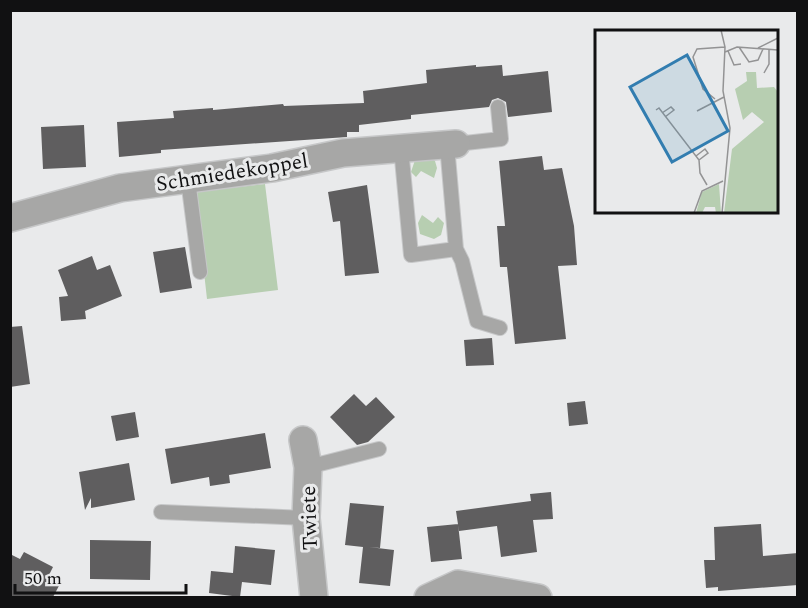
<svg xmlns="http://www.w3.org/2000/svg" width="808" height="608" viewBox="0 0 808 608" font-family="Spectral,serif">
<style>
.green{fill:#b7ceb1}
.building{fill:#5f5e5f}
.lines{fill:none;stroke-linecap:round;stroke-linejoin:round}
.lane-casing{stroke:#c6c7c8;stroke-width:16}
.street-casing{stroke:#c6c7c8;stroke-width:30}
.lane{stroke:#a7a7a6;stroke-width:14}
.street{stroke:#a7a7a6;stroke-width:27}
.labels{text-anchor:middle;stroke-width:6;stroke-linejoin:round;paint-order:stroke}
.street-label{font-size:21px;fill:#111112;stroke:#e9eaeb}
.inset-road{fill:none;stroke:#939394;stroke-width:1.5}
.view{fill:#327db0;fill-opacity:0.15;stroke:#327db0;stroke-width:3}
.inset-edge{fill:none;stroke:#111112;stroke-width:3}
</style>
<rect width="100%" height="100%" fill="#e9eaeb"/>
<path class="green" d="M428 157 435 161 437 168 434 178 421 171 416 177 411 172 415 160Z
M265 184 278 290 207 299 195 192Z
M422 215 433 223 438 217 444 223 441 235 434 239 420 234 418 223Z"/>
<path class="building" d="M476 65V67L502 65 503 76 548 71 552 112 508 117 506 102 498 98 492 100 489 107 411 115V119L359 125V132H347V137L161 150V153L119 157 117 122 174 118 173 111 213 108V110L283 104 284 106 364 103 363 91 427 83 426 70Z
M84 125 86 167 43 169 41 127Z
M542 156 544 170 562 168 574 226 577 265 558 266 566 339 515 344 507 267H500L497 226H505L499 161Z
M367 185 379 273 345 276 340 221 333 222 328 192Z
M185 247 192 288 160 293 153 252Z
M92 256 97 270 110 265 122 296 85 311 86 319 61 321 59 297 68 296 58 270Z
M22 326 30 384 10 387V327Z
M492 338 494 365 466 366 464 340Z
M354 394 366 406 376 397 395 417 368 442 357 445 330 417Z
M585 401 588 424 569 426 567 403Z
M135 412 139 437 116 441 111 416Z
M265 433 271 468 229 475 230 483 210 486 209 477 171 484 165 449Z
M129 463 135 500 91 508V498L85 510 79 472Z
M551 492 553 519 533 520 537 552 501 557 497 526 459 531 456 511 531 501 530 494Z
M350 503 384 506 380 548 369 547 394 550 390 586 359 583 363 547 345 545Z
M458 524 462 559 431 562 427 527Z
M761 524 763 556 798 553V585L718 591V587L706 588 704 560H715L714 527Z
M90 540 151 541 150 580 90 579Z
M235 546 275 550 271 585 242 582 240 597 209 593 211 571 233 573Z
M24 552 53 567 49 575 61 582 53 597H10V554L20 559Z"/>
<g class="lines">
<defs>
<path id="lane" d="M456 144 501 139 498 107
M401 148 411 255 456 249 447 145
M188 180 200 272
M456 249 462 261 477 321 500 328
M308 467 379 449
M161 512 306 518"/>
<path id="street" d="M10 218 120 188 272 168 343 153 456 144
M303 440 308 467 306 518 314 598
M428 598 458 584 538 598"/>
</defs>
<use href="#lane" class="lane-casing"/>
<use href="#street" class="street-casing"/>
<use href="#lane" class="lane"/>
<use href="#street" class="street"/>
</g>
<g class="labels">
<g class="street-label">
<text transform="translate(232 172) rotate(-9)" y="7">Schmiedekoppel</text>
<text transform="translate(309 518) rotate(-92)" y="7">Twiete</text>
</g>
</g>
<g transform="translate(595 30)">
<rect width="183" height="183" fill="#e9eaeb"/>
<path d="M151 42H161L162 58 179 57 183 62V183H129L137 119 169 92 157 82 148 90 140 59 152 51ZM124 154 126 183H121L120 177H110L107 183H101L107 162Z" fill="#b7ceb1"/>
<path class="inset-road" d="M126 0 130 17 128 61 135 98 127 183M144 17 154 32 163 30 168 19M163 18 183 8M133 21 139 35 146 34M130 22 142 17 183 20M169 43 174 34V20M120 69 108 59 98 27 102 19 130 17M61 80 64 78 104 130 105 143 112 155M102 81 129 67M67 83 76 77 79 80 70 87M101 126 110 119 113 123 104 130M99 183 107 161 128 151"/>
<path class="view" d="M92 25 133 101 77 132 35 57Z"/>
<rect width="183" height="183" class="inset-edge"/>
</g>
<rect width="808" height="608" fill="none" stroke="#111112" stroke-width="24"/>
<path d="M15 584v9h171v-9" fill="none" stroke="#111112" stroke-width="3"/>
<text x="24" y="584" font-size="18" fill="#111112" stroke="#e9eaeb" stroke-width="4.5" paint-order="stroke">50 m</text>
</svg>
